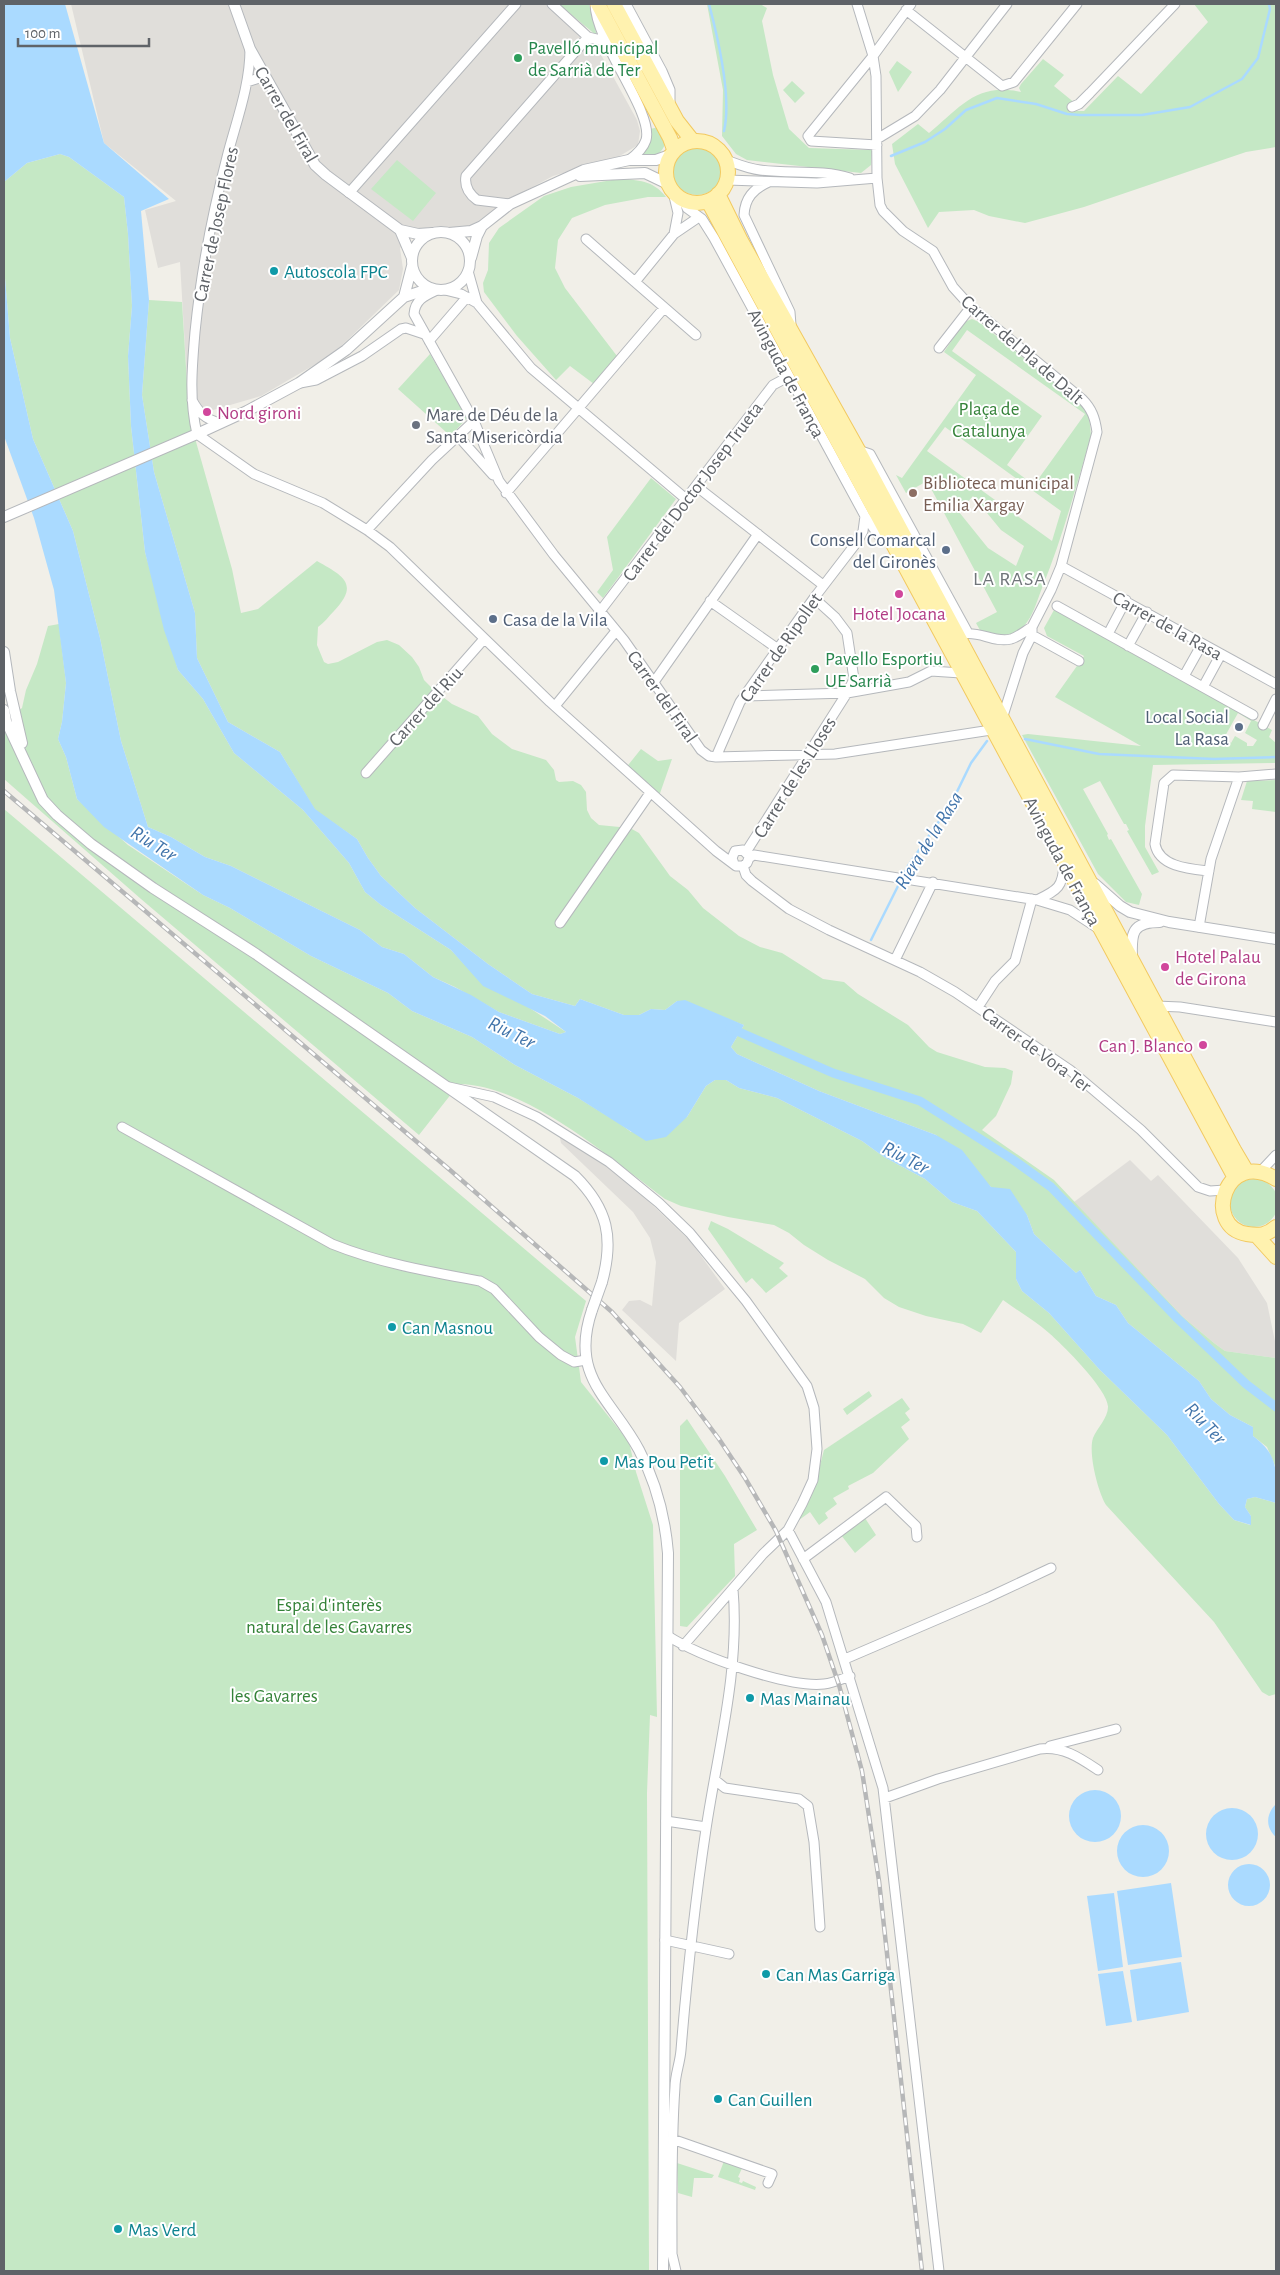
<svg xmlns="http://www.w3.org/2000/svg" width="1280" height="2275" viewBox="0 0 1280 2275" font-family="'Alegreya Sans',sans-serif">
<style>
.industrial{fill:#e0deda}
.green{fill:#c5e8c5;fill-rule:evenodd}
.water{fill:#aadaff}
.lines{fill:none;stroke-linecap:round;stroke-linejoin:round}
.stream{stroke:#aadaff;stroke-width:2.5}
.canal{stroke:#aadaff;stroke-width:9}
.minor-casing{stroke:#b5b8bc;stroke-width:11}
.tertiary-casing{stroke:#b5b8bc;stroke-width:12}
.primary-casing{stroke:#f2c960;stroke-width:16}
.minor{stroke:#fff;stroke-width:9}
.tertiary{stroke:#fff;stroke-width:10}
.primary{stroke:#fff2af;stroke-width:14}
.rail-casing{stroke:#b6b7b8;stroke-width:4.5}
.rail{stroke:#fff;stroke-width:2.5;stroke-dasharray:8;stroke-linecap:butt}
.tertiary-bridge-casing{stroke:#b5b8bc;stroke-width:12;stroke-linecap:butt}
.tertiary-bridge{stroke:#fff;stroke-width:10}
.leisure-dot{fill:#2e9e5b;stroke:#fff;stroke-width:2}
.culture-dot{fill:#0f9aa8;stroke:#fff;stroke-width:2}
.hotel-dot{fill:#d1479c;stroke:#fff;stroke-width:2}
.worship-dot{fill:#6b7280;stroke:#fff;stroke-width:2}
.education-dot{fill:#8d6e63;stroke:#fff;stroke-width:2}
.service-dot{fill:#5c6f8a;stroke:#fff;stroke-width:2}
.labels{text-anchor:middle;stroke-width:4;stroke-linejoin:round;paint-order:stroke}
.leisure-label{font-size:19px;fill:#27864d;stroke:#fff;text-anchor:start}
.street-label{font-size:19px;fill:#5f6368;stroke:#fff}
.culture-label{font-size:19px;fill:#0d838f;stroke:#fff;text-anchor:start}
.park-label{font-size:19px;fill:#348238;stroke:#fff}
.hotel-label{font-size:19px;fill:#b23c85;stroke:#fff;text-anchor:start}
.worship-label{font-size:19px;fill:#5b616d;stroke:#fff;text-anchor:start}
.education-label{font-size:19px;fill:#785e54;stroke:#fff;text-anchor:start}
.service-label{font-size:19px;fill:#4e5e75;stroke:#fff;text-anchor:end}
.neighbourhood-label{font-size:20px;letter-spacing:1px;fill:#70757a;stroke:#fff}
.water-label{font-size:20px;font-style:italic;fill:#4174aa;stroke:#fff}
</style>
<rect width="100%" height="100%" fill="#f1efe8"/>
<path class="industrial" d="M71 4H573L637 120 640 131 638 145 618 157 553 176 514 197 466 231 441 226 417 229 400 248 403 269 399 290 333 354 261 396 189 417 180 262 158 268 145 210 176 201 104 143Z
M559 1133 596 1158 644 1197 691 1242 725 1289 679 1323 676 1361 622 1310 629 1301 640 1300 652 1306 656 1262 650 1238 633 1212 561 1143Z
M1130 1160 1151 1181 1158 1175 1238 1258 1267 1303 1276 1346V1358L1225 1351 1214 1343 1183 1317 1074 1202Z"/>
<path class="green" d="M559 4H589L597 36Z
M707 4H760L767 8 762 21 773 75 789 129 809 148 872 150 871 165 861 173 747 160 736 154 722 136 723 90Z
M1194 4H1276V147L1246 152 1084 207 1025 223 989 216 974 210 939 212 928 228 895 164 892 144 918 124 929 133C960 108 976 82 1021 92L1019 88 1021 84 1043 59 1064 75 1054 86 1076 104 1069 111H1084L1118 76 1141 94 1208 22Z
M897 61 912 72 898 92 889 72Z
M792 81 805 93 795 103 783 90Z
M659 127 666 141C662 156 653 157 639 157L650 129Z
M672 170a25 25 0 1 1 50 0a25 25 0 1 1-50 0Z
M60 154 69 157 124 197 128 234 132 306 128 356 131 426 145 552 178 670 203 699 234 753 303 810 349 863 365 892 381 905 451 950 466 966 566 1032 560 1034 499 1012 455 987 433 977 404 954 382 947 360 930 231 866 205 857 171 837 148 827 121 741 100 638 73 531 33 439 10 338 4 266V182L27 163Z
M397 160 436 193 413 221 371 189Z
M618 179C638 180 653 180 666 197H648L605 205 572 218 558 240 555 268 565 288 617 356 594 384 570 366 556 380 517 336 484 292 483 283 488 270 489 243 499 228 544 196 571 187Z
M149 300 182 302 189 417 232 569 241 613 258 609 317 561C341 575 361 583 334 611 329 616 324 623 318 627L317 645 324 662 328 664 338 662 377 642 387 640 399 645 412 657 419 667 424 680 434 690 452 704 478 716 492 734 512 749 546 760 554 770 556 780 559 782 573 781 581 785 586 792 587 810 591 818 599 825 630 828 639 833 670 876 688 890 703 908 739 936 760 947 782 953 823 979 844 982 858 994 908 1025 929 1047 937 1052 985 1067 1005 1068 1013 1071 1011 1084 996 1116 982 1130 1054 1180 1183 1317 1214 1343 1225 1351 1276 1358V1468L1267 1447 1253 1436V1427L1230 1415 1211 1399 1199 1381 1128 1323 1116 1305 1096 1296 1080 1270 1076 1273 1034 1234 1027 1215 991 1187 936 1135 819 1091 737 1054 731 1047 744 1025 677 1001 665 1010 651 1009 639 1015H624L580 999 575 1006 532 994 488 964 415 908 381 876 368 858 357 839 315 810 280 752 228 722 197 658 195 613 154 472 142 395Z
M972 319 979 322 1083 406C1090 415 1090 425 1091 436 1076 487 1062 539 1042 588 1037 601 1033 616 1024 626 1012 639 997 635 981 632L976 623 997 612 927 481 906 493 896 475 902 478 976 375 944 352 964 322ZM967 330 1085 414 1034 485 1007 465 1042 416 952 351ZM945 427 1061 511 1052 541 927 451ZM973 496 1001 530 1024 546 1016 566 988 548 959 512Z
M430 354 467 418 446 441 441 437 446 432 398 389Z
M651 478 676 499 603 598 597 592 613 570 607 537Z
M1054 610 1272 730 1269 737 1276 743V763L1153 765 1145 826V847L1159 872 1152 875 1127 831 1129 830 1126 824H1124L1100 781 1083 789 1108 834 1107 835 1109 840 1111 839 1142 894 1139 905 1126 902 1098 874 1022 735 1028 734 1141 746 1055 697 1084 656 1047 636 1044 628ZM1238 713 1251 721 1245 733 1257 740 1253 746H1247V743L1235 736 1231 743 1224 738Z
M59 624 66 683 62 722 58 739 66 757 77 799 128 845 203 895 230 908 311 956 388 993 412 1011 472 1037 515 1065 578 1098 619 1123 631 1132 687 1117 706 1086 715 1080H726L739 1088 777 1098 862 1141 884 1157 925 1179 952 1202 977 1211 1016 1252V1279L1022 1291 1049 1313 1099 1369 1167 1435 1219 1504 1234 1520 1250 1525 1251 1516 1245 1507 1247 1499 1255 1497 1276 1503V1694L1269 1696 1262 1692 1214 1622 1106 1505C1098 1492 1088 1453 1093 1438 1097 1428 1108 1418 1108 1407 1109 1391 1063 1345 1049 1333 1035 1321 1018 1311 1003 1300L981 1333 963 1324 926 1316 899 1307 884 1298 865 1279 828 1260 804 1245 789 1233 774 1225 728 1217 681 1206 665 1199C611 1159 527 1085 459 1084L419 1135 141 899 4 779V720L22 708 26 690 37 664 48 626Z
M641 749 658 761 672 759 658 799 625 769Z
M1276 780V812L1252 809 1253 801 1241 800 1247 781Z
M4 809 586 1301 575 1337 581 1382 629 1442 636 1472 653 1525 657 1717 650 1715 647 1793 649 2271H4Z
M1230 1203a24 24 0 1 1 48 0a24 24 0 1 1-48 0Z
M711 1221 728 1229 784 1263 779 1268 788 1276 766 1293 752 1278 746 1283 708 1229Z
M869 1391 872 1396 847 1415 843 1409Z
M902 1398 910 1409 905 1413 910 1420 901 1427 909 1439 873 1473 848 1486 849 1489 833 1498 837 1504 825 1513 828 1518 819 1525 810 1512 799 1520 798 1518 813 1492 824 1450Z
M687 1419 725 1476 757 1530 734 1544 735 1576 687 1627 680 1626V1426Z
M865 1518 876 1535 855 1553 841 1535Z
M724 2161 744 2164 738 2177 740 2178 739 2182 742 2183 743 2181 756 2187 755 2190 718 2177Z
M677 2163 714 2175 712 2178H694L692 2197 678 2193Z"/>
<path class="water" d="M4 4H65L104 143 169 199 141 211 149 300 142 395 154 472 195 613 197 658 228 722 280 752 315 809 357 839 368 858 381 876 415 908 488 964 532 994 575 1006 580 999 624 1015H639L651 1009 665 1010 677 1001 685 1000 744 1025 731 1047 737 1054 819 1091 936 1135 962 1150 991 1187 1010 1189 1027 1215 1034 1234 1076 1273 1080 1270 1096 1296 1116 1305 1128 1323 1199 1381 1211 1399 1230 1415 1253 1427V1436C1280 1456 1276 1472 1276 1503L1255 1497 1247 1499 1245 1507 1251 1516V1525L1234 1520 1219 1504 1167 1435 1099 1369 1049 1313 1022 1291 1016 1279V1252L977 1211 952 1202 925 1179 884 1157 862 1141 777 1098 739 1088 726 1080H715L706 1086 687 1117 666 1137 646 1141 578 1098 515 1065 472 1037 412 1011 388 993 311 956 230 908 203 895 104 827 77 799 66 757 58 739 62 722 66 683 54 590 34 518 4 436V266L10 338 33 439 73 531 100 638 121 741 148 827 171 837 205 857 231 866 360 930 382 947 404 954 433 977 471 995 499 1012 560 1034 566 1032 545 1016 483 986 451 950 381 905 365 892 349 863 303 810 234 753 203 699 178 670 164 630 145 552 131 426 128 356 132 306 128 234 124 197 69 157 60 154 27 163 4 182Z
M1069 1816a26 26 0 1 1 52 0a26 26 0 1 1-52 0Z
M1276 1804V1837C1265 1827 1266 1814 1276 1804Z
M1206 1834a26 26 0 1 1 52 0a26 26 0 1 1-52 0Z
M1117 1851a26 26 0 1 1 52 0a26 26 0 1 1-52 0Z
M1228 1885a21 21 0 1 1 42 0a21 21 0 1 1-42 0Z
M1171 1883 1182 1957 1128 1965 1117 1891Z
M1114 1893 1123 1967 1098 1971 1087 1896Z
M1181 1962 1189 2012 1137 2021 1130 1970Z
M1123 1971 1132 2022 1106 2026 1098 1974Z"/>
<g class="lines">
<path class="stream" d="M709 4C718 38 732 97 724 131
M891 156 925 142 945 129 966 110 997 98 1036 104 1067 114 1080 115H1142L1190 107 1242 79 1258 58 1270 9 1269 4
M1025 739 1099 754 1214 759 1276 757
M871 940 908 866 951 804 971 763 987 741"/>
<path class="canal" d="M730 1028 833 1073 920 1101 1012 1159 1051 1187 1176 1317 1246 1384 1276 1407"/>
<defs>
<path id="minor" d="M552 4 588 37 605 41
M595 4C596 44 654 112 646 140 643 149 636 155 629 160
M626 4 662 71 670 90V105
M857 4 873 56 876 76 877 178 880 205 883 211 903 231 933 251 953 287 971 307 1082 399C1092 409 1095 418 1097 432L1061 566 1051 590 1032 627
M906 10 1002 86 1014 82 1077 4
M250 49C250 86 236 122 227 157 212 215 201 272 195 332 192 367 189 399 197 434L254 474 323 503 367 530 390 547 550 702 716 851 736 866H743
M247 82 259 78 267 80
M1072 107 1079 104 1090 93 1175 4
M877 139 915 116 940 90 1007 4
M877 145 811 141 808 136 873 56 911 4
M726 160C737 164 749 169 760 170 790 174 821 169 850 178
M727 180 817 183 877 178
M769 182C753 189 745 198 744 215L790 312 791 325
M673 192 678 213 674 234
M349 193 516 4
M684 202 687 208 702 219 714 238 865 516 879 536 891 543
M510 204 477 200C469 194 464 187 466 176L588 37
M586 239 635 282
M468 271 477 303
M437 290C424 296 415 300 414 314L474 421 499 481 554 555 624 640 701 750 709 756 716 757 835 754 991 730
M445 290 461 294 477 303 531 368 686 499
M696 335 635 282 674 234 699 217
M429 341 467 297
M939 348 971 307
M300 383 316 380 362 356 401 329 406 328 424 334
M192 400C199 413 205 419 220 423
M458 436 493 475
M858 450 870 454 968 633
M696 486 823 585
M506 493 664 308
M367 530 432 460 474 421
M1061 566 1276 684
M710 601 778 649
M1057 606 1253 715
M601 610 773 385 788 377
M964 634C980 631 994 643 1011 639 1018 637 1025 631 1032 627
M1108 634 1126 600
M1032 635 1079 661
M1128 646 1147 612
M1184 676 1202 644
M654 682 758 534
M1203 687 1221 654
M744 696 847 693 909 682 931 671 961 673
M555 706 616 631
M1002 719 1023 653 1032 635V627
M1263 725 1276 699
M716 757 740 702 814 598 857 542 863 531 865 516
M366 773 484 639
M746 852 847 693 854 679 847 633 835 617 814 598
M734 864 732 858 735 851 743 850 748 855
M743 866 746 875 752 881 789 909 829 930 920 972 955 992 1070 1070 1141 1130 1198 1187 1210 1191 1225 1190
M743 866 747 863 749 858 754 855 1037 900 1070 910 1099 929
M1209 871C1190 869 1159 867 1155 844L1164 783 1173 775 1239 777 1276 774
M1037 900C1058 890 1063 887 1064 863
M560 923 650 793
M1199 927 1211 859 1239 777
M895 960 933 882
M1156 1006 1180 1007 1276 1022
M978 1007 995 981 1015 961 1032 899
M449 1087 494 1097 537 1117 609 1162 659 1203 690 1233 746 1301 807 1386 814 1408 817 1449 813 1480 802 1504 788 1530 763 1554 683 1646
M122 1127 332 1244C379 1263 430 1272 480 1281L494 1289 539 1337 561 1355 574 1362 586 1360
M1261 1171 1276 1155
M788 1530 826 1602 883 1788 939 2271
M803 1559 886 1497 916 1526 917 1537
M668 1636C699 1656 787 1688 824 1684 833 1683 842 1679 850 1676
M845 1659 987 1598 1051 1568
M1050 1746 1116 1729
M715 1780 725 1788 799 1799 808 1806 814 1842 820 1927
M885 1798 938 1779 1040 1749C1063 1746 1080 1758 1098 1770
M666 1821 706 1827
M665 1940 729 1954
M672 2139 772 2174 768 2183
M676 2271 672 2254C672 2198 671 2143 675 2087 675 2075 680 2063 681 2050 687 1976 695 1902 706 1829 718 1749 740 1670 733 1589"/>
<path id="tertiary" d="M234 4 250 49 315 165 326 175 400 230 418 234 432 233
M580 176 645 173 668 184
M400 230 412 258
M412 261a29 29 0 1 1 58 0a29 29 0 1 1-58 0Z
M449 233 471 231 482 226 510 204 584 170 629 160H656L670 155
M471 258 477 236 482 226
M404 297 431 288
M4 517 197 434 247 411 299 383 346 350 404 297 412 266
M4 652 10 691 22 743
M4 710 6 721 43 800 57 815 91 844 153 888 256 954 575 1176C608 1209 614 1238 602 1282
M1095 884 1120 906 1130 912 1169 922 1276 939
M1132 957C1131 933 1132 922 1160 922
M592 1310C569 1377 611 1398 639 1450 656 1482 665 1517 668 1553L663 2271"/>
<path id="primary" d="M598 4 670 138 674 149
M614 4 677 121 692 140
M666 172a31 31 0 1 1 62 0a31 31 0 1 1-62 0Z
M718 194 741 241 858 450 1234 1150 1247 1172
M708 201 1235 1178
M1276 1179C1225 1147 1202 1227 1247 1234 1259 1236 1267 1235 1276 1227
M1257 1236 1276 1257"/>
</defs>
<use href="#minor" class="minor-casing"/>
<use href="#tertiary" class="tertiary-casing"/>
<use href="#primary" class="primary-casing"/>
<use href="#minor" class="minor"/>
<use href="#tertiary" class="tertiary"/>
<use href="#primary" class="primary"/>
<defs>
<path id="rail" d="M4 791 450 1170 612 1312 680 1387 719 1439 745 1478 776 1531 822 1635 839 1685 862 1771 879 1881 922 2271"/>
</defs>
<use href="#rail" class="rail-casing"/>
<use href="#rail" class="rail"/>
<defs>
<path id="tertiary-bridge" d="M592 1310 602 1282"/>
</defs>
<use href="#tertiary-bridge" class="tertiary-bridge-casing"/>
<use href="#tertiary-bridge" class="tertiary-bridge"/>
</g>
<g class="leisure-dot">
<circle cx="518" cy="58" r="5"/>
<circle cx="815" cy="669" r="5"/>
</g>
<g class="culture-dot">
<circle cx="274" cy="271" r="5"/>
<circle cx="392" cy="1327" r="5"/>
<circle cx="604" cy="1461" r="5"/>
<circle cx="750" cy="1698" r="5"/>
<circle cx="766" cy="1974" r="5"/>
<circle cx="718" cy="2099" r="5"/>
<circle cx="118" cy="2229" r="5"/>
</g>
<g class="hotel-dot">
<circle cx="207" cy="412" r="5"/>
<circle cx="899" cy="594" r="5"/>
<circle cx="1165" cy="967" r="5"/>
<circle cx="1203" cy="1045" r="5"/>
</g>
<circle class="worship-dot" cx="416" cy="425" r="5"/>
<circle class="education-dot" cx="913" cy="493" r="5"/>
<g class="service-dot">
<circle cx="946" cy="550" r="5"/>
<circle cx="493" cy="619" r="5"/>
<circle cx="1239" cy="727" r="5"/>
</g>
<g class="labels">
<g class="leisure-label">
<text x="528" y="54">Pavelló municipal<tspan x="528" dy="22">de Sarrià de Ter</tspan></text>
<text x="825" y="665">Pavello Esportiu<tspan x="825" dy="22">UE Sarrià</tspan></text>
</g>
<g class="street-label">
<text transform="translate(287 114) rotate(60)" y="7">Carrer del Firal</text>
<text transform="translate(215 224) rotate(-78)" y="7">Carrer de Josep Flores</text>
<text transform="translate(1023 349) rotate(41)" y="7">Carrer del Pla de Dalt</text>
<text transform="translate(787 373) rotate(62)" y="7">Avinguda de França</text>
<text transform="translate(692 491) rotate(-53)" y="7">Carrer del Doctor Josep Trueta</text>
<text transform="translate(1168 625) rotate(29)" y="7">Carrer de la Rasa</text>
<text transform="translate(780 647) rotate(-55)" y="7">Carrer de Ripollet</text>
<text transform="translate(663 696) rotate(55)" y="7">Carrer del Firal</text>
<text transform="translate(425 706) rotate(-48)" y="7">Carrer del Riu</text>
<text transform="translate(794 777) rotate(-58)" y="7">Carrer de les Lloses</text>
<text transform="translate(1063 861) rotate(62)" y="7">Avinguda de França</text>
<text transform="translate(1037 1049) rotate(36)" y="7">Carrer de Vora Ter</text>
</g>
<g class="culture-label">
<text x="284" y="278">Autoscola FPC</text>
<text x="402" y="1334">Can Masnou</text>
<text x="614" y="1468">Mas Pou Petit</text>
<text x="760" y="1705">Mas Mainau</text>
<text x="776" y="1981">Can Mas Garriga</text>
<text x="728" y="2106">Can Guillen</text>
<text x="128" y="2236">Mas Verd</text>
</g>
<g class="park-label">
<text x="989" y="415">Plaça de<tspan x="989" dy="22">Catalunya</tspan></text>
<text x="329" y="1611">Espai d'interès<tspan x="329" dy="22">natural de les Gavarres</tspan></text>
<text x="274" y="1702">les Gavarres</text>
</g>
<g class="hotel-label">
<text x="217" y="419">Nord gironi</text>
<text x="899" y="620" text-anchor="middle">Hotel Jocana</text>
<text x="1175" y="963">Hotel Palau<tspan x="1175" dy="22">de Girona</tspan></text>
<text x="1193" y="1052" text-anchor="end">Can J. Blanco</text>
</g>
<g class="worship-label">
<text x="426" y="421">Mare de Déu de la<tspan x="426" dy="22">Santa Misericòrdia</tspan></text>
</g>
<g class="education-label">
<text x="923" y="489">Biblioteca municipal<tspan x="923" dy="22">Emilia Xargay</tspan></text>
</g>
<g class="service-label">
<text x="936" y="546">Consell Comarcal<tspan x="936" dy="22">del Gironès</tspan></text>
<text x="503" y="626" text-anchor="start">Casa de la Vila</text>
<text x="1229" y="723">Local Social<tspan x="1229" dy="22">La Rasa</tspan></text>
</g>
<g class="neighbourhood-label">
<text x="1010" y="585">LA RASA</text>
</g>
<g class="water-label">
<text transform="translate(928 840) rotate(-58)" y="7">Riera de la Rasa</text>
<text transform="translate(154 843) rotate(32)" y="7">Riu Ter</text>
<text transform="translate(512 1032) rotate(26)" y="7">Riu Ter</text>
<text transform="translate(906 1157) rotate(27)" y="7">Riu Ter</text>
<text transform="translate(1206 1423) rotate(46)" y="7">Riu Ter</text>
</g>
</g>
<rect width="1280" height="2275" fill="none" stroke="#5f6368" stroke-width="10"/>
<path d="M18 38v8h131v-8" fill="none" stroke="#5f6368" stroke-width="2.5"/>
<text x="25" y="38" font-size="15" fill="#5f6368" stroke="#ffffff" stroke-width="4" paint-order="stroke">100 m</text>
</svg>
